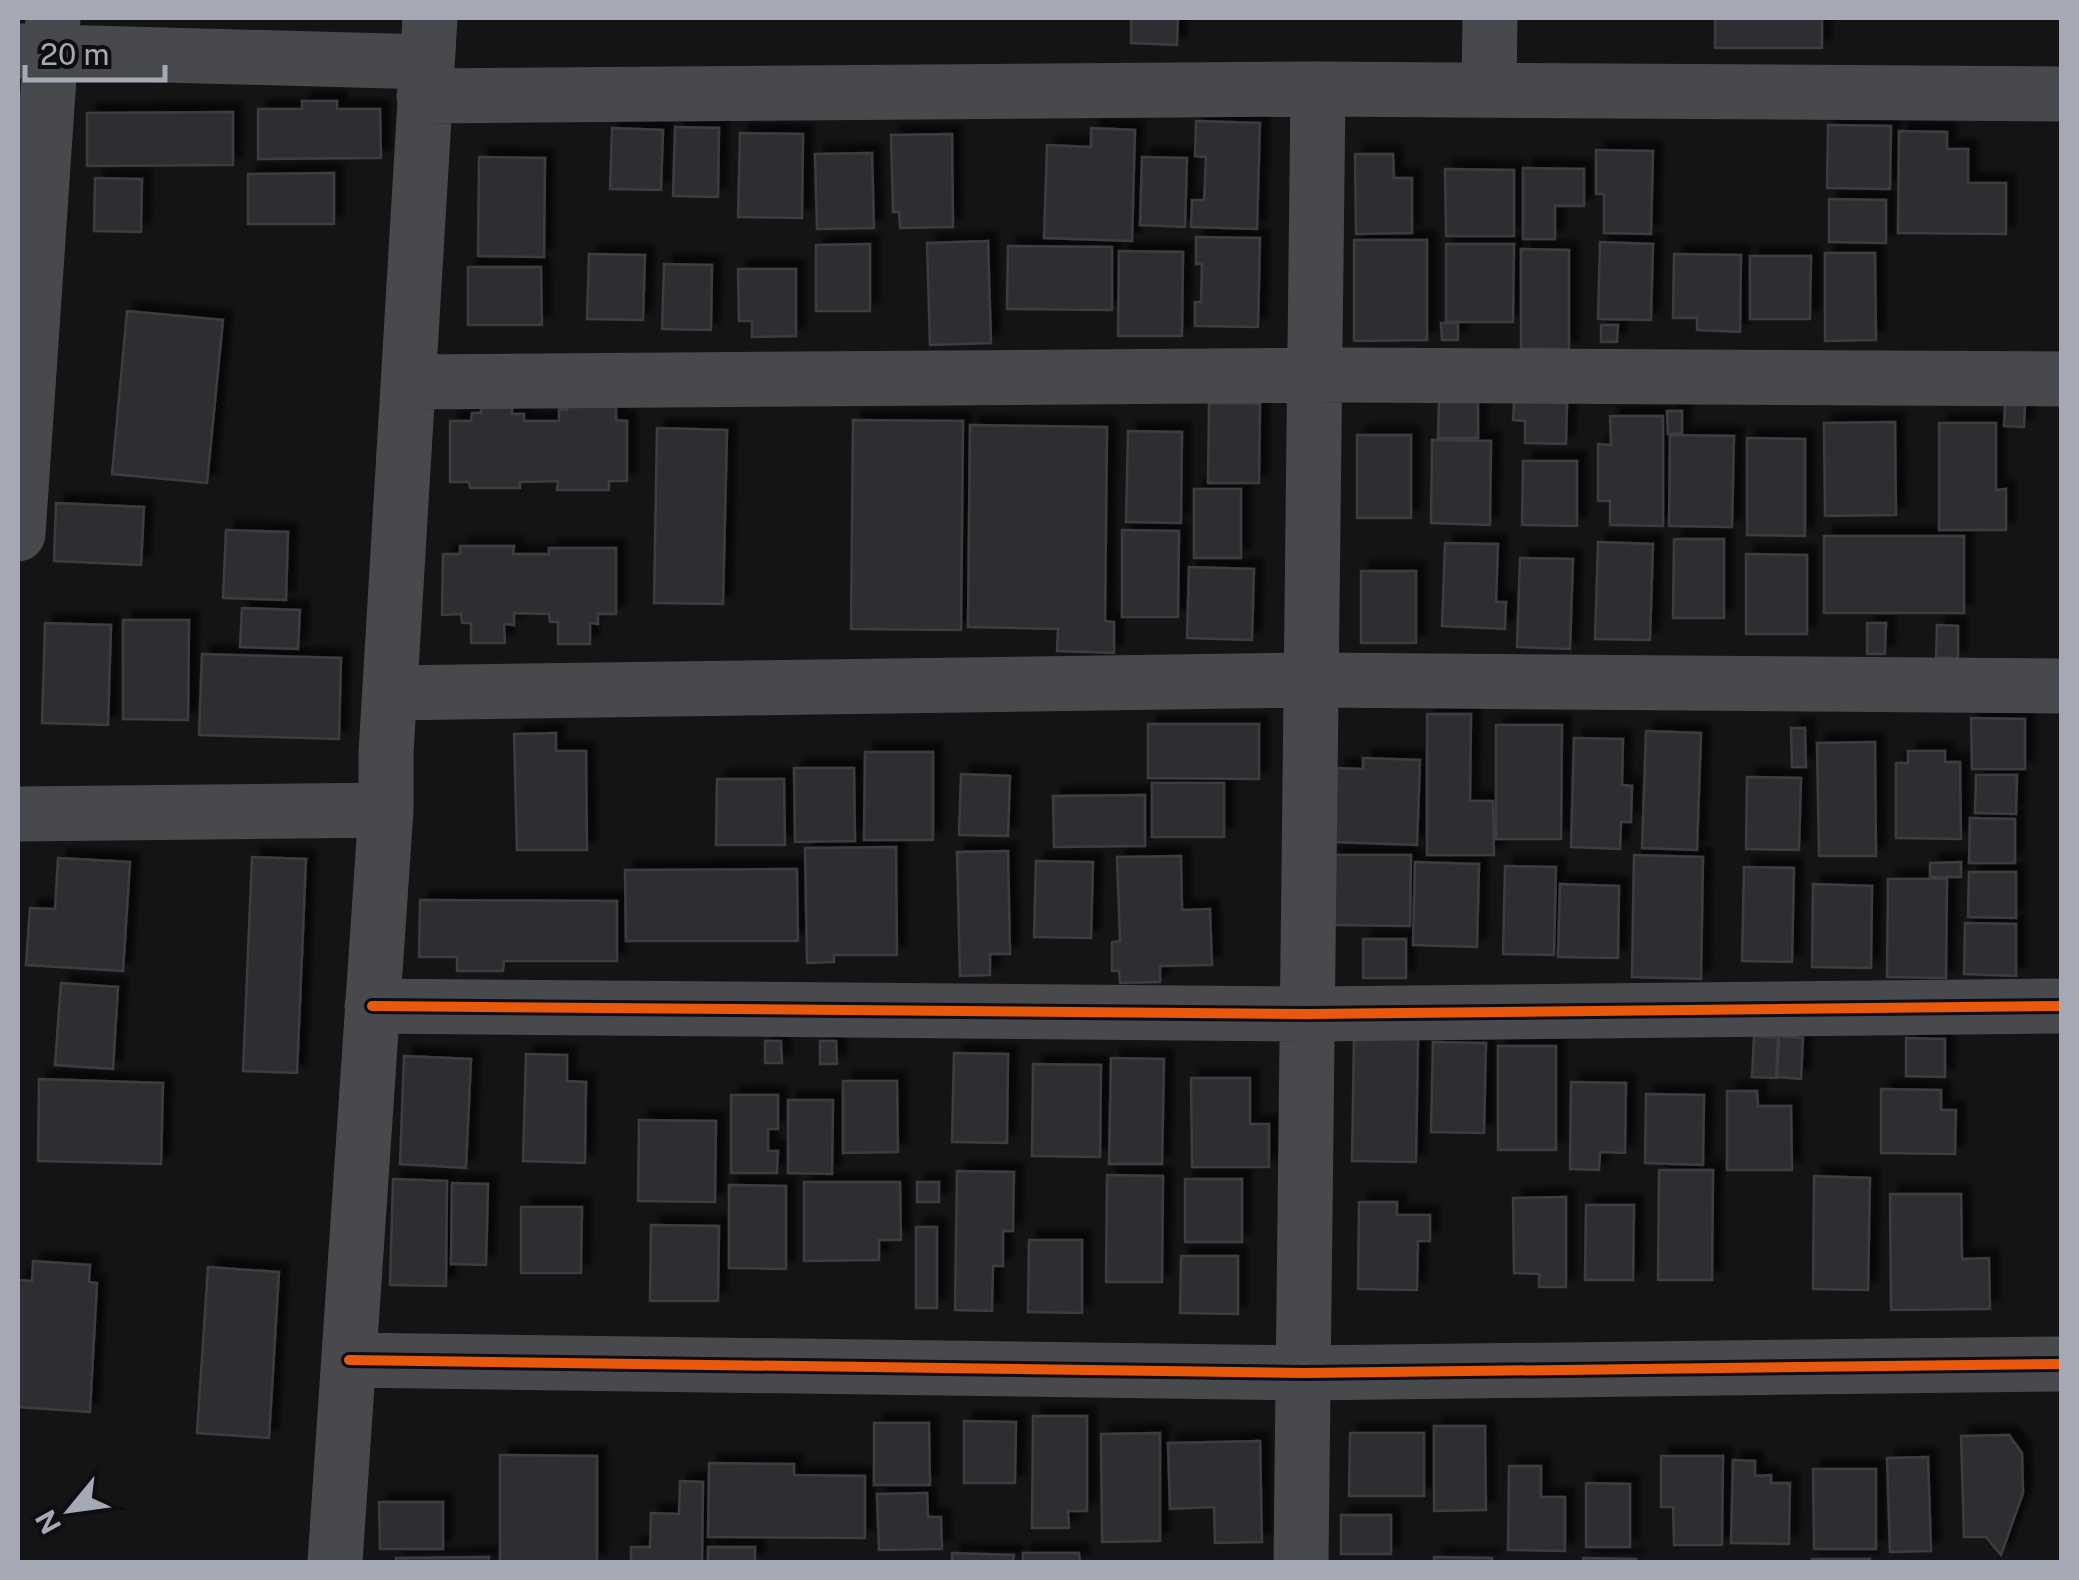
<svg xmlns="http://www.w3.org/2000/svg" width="2079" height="1580" viewBox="0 0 2079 1580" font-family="'Public Sans',sans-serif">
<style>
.building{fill:#2e2e30;stroke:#3d3d40;stroke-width:2.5;filter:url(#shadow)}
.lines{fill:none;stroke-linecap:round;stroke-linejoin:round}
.minor{stroke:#48494d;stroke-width:55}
.cycleway-casing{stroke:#0e0e10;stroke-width:16}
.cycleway{stroke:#e8590c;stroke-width:10}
</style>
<defs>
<filter id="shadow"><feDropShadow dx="9" dy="-9" stdDeviation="2.5" flood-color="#0009"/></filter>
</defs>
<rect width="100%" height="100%" fill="#141414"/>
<path class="building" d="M1131 18H1178L1177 45 1131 43Z
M1715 18H1822V48H1715Z
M302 101H337V109H380L381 158 258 159V109H302Z
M233 112V165L87 166V113Z
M1196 121 1260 123 1257 229 1191 227 1192 200H1204L1206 157 1195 156Z
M1828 125 1891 126 1890 189 1827 188Z
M675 127 719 128 718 197 673 196Z
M612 128 663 130 661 190 610 189Z
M1091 128 1135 130 1132 241 1044 238 1047 145 1091 147Z
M1899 131 1947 132V149H1968V183H2006V234L1898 233Z
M740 133 803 134 802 218 738 217Z
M952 134 953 227 900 228 899 212H893L891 135Z
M1596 150 1653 151 1651 234 1604 233V194H1596Z
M872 153 874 228 817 229 815 154Z
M1355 154H1393L1394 178H1412V233L1356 234Z
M479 157 545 158 544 257 478 256Z
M1142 157 1187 158 1185 227 1140 225Z
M1523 168 1584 169V206H1555V239H1523Z
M1445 169 1514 170V236H1446Z
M334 173V224H248V174Z
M95 178 142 179 141 232 94 231Z
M1829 199 1886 200V243L1829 242Z
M1196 237 1260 238 1258 327 1195 326V302H1201L1202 264H1196Z
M1354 240H1427V340L1354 341Z
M988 241 991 343 930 345 927 243Z
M1600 242 1653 244 1651 320 1598 319Z
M870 244V311H816V245Z
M1446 244H1514L1513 322H1446Z
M1008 246 1112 247V310L1007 309Z
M1521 249 1569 250V349H1521Z
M1119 251 1183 252 1182 336H1118Z
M1825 253H1875L1876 340 1825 341Z
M589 254 645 255 643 320 587 319Z
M1674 254 1741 255 1740 332 1697 330V318H1673Z
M1750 256H1811L1810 319H1750Z
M664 264 712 265 711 330 662 329Z
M468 267H541L542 325H468Z
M738 269H796V336L752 337V321H739Z
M127 311 223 320 207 483 112 474Z
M1441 323H1458V340H1442Z
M1601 325H1618L1617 342H1601Z
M481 395H512V414H524V421H559V409L567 410V395L616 407V420L627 421V481H609V490H557L558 481 520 482V488H470L469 482H450V421H471L472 413H481Z
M1439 400 1478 401V438H1438Z
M1514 402 1567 403 1566 444 1525 443V421L1513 420Z
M1209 403 1260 404 1259 483H1208Z
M2005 403 2025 404 2024 427 2004 426Z
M1667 411H1682V433L1668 434Z
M1610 416H1663V526L1610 525V501H1598V444L1611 445Z
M853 420 963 421 961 630 851 629Z
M1895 422 1896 515 1825 516 1824 423Z
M1939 423H1996V490L2006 489V530H1939Z
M970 425 1107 427 1105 621 1114 622V653L1057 651 1058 629 968 627Z
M657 428 727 430 723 604 654 603Z
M1128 431 1182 432 1181 523 1126 522Z
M1357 435H1411V518H1357Z
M1670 435 1734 436 1732 527 1669 526Z
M1747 438 1805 439V536L1747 535Z
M1432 440 1491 441 1490 525 1431 523Z
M1523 461H1577V526L1522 525Z
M1194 489H1241V558H1194Z
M56 503 144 507 141 565 54 561Z
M226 530 288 532 286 600 223 598Z
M1122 530 1179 531 1178 617H1122Z
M1824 536H1964V613H1824Z
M1674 539H1724V618H1673Z
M1598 542 1653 544 1650 640 1595 639Z
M1445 543 1498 544 1496 602H1506L1505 629 1442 626Z
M460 546H514L513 554H549V548H616V614H598V624L590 623V644H558V622H550L549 614 514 613V625L504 624 505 643H471V623H462L461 614 442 615 443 554H460Z
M1746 554 1807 555V634H1746Z
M1520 558 1573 559 1570 649 1517 647Z
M1189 567 1254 569 1252 640 1187 638Z
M1361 571H1416V643H1361Z
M242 608 300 610 298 649 240 647Z
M123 620H189L188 720 123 719Z
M45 623 111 625 108 725 42 723Z
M1867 623H1886L1885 654H1867Z
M1937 625 1958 626V658H1936Z
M202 654 341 658 339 739 199 735Z
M1427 714H1471L1470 801H1493L1494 855H1427Z
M1971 718 2025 719V769H1972Z
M1148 724H1259V779L1148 778Z
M1496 725H1562L1561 839H1496Z
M1791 728H1805L1806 767H1792Z
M1646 731 1701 733 1697 850 1642 848Z
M556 733V751H586L587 850H517L514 734Z
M1574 738 1623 739 1622 785 1632 786 1631 822H1621L1620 849 1571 847Z
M1875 742 1876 856H1819L1817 743Z
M1908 751H1945V762H1960L1961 839 1896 838V763H1908Z
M865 752H933V840H864Z
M1363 758 1420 760 1417 845 1334 842 1337 768 1363 769Z
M794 768H854L855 841 795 842Z
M961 774 1010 776 1008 836 959 835Z
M1976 775H2017L2016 814 1975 813Z
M1747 777 1801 778 1799 850 1746 849Z
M717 779H784L785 845H716Z
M1152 783H1224V837H1152Z
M1145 795V846L1054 847 1053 796Z
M1970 818 2015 819V863H1969Z
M896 847 897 955H834V962L807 963 805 848Z
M1008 851 1010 954H990V975L960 976 957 852Z
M1333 855H1411L1410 926 1332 925Z
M1634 855 1703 857 1701 979 1632 977Z
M1181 856 1182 910 1210 909 1212 965 1160 966V982L1120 983 1119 971H1112V942L1120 941 1117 857Z
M252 857 306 859 297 1073 243 1071Z
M58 858 130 862 123 971 26 965 30 908 55 909Z
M1036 861 1093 862 1091 938 1034 937Z
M1415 862 1479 864 1477 947 1413 945Z
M1961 862V877H1930V863Z
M1505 866 1556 867 1554 955 1503 954Z
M1744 867 1794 868 1792 962 1742 961Z
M797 869 798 941H626L625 870Z
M1969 872H2016V918L1968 917Z
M1888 879H1947L1946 978 1887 977Z
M1560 884 1619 886 1618 958 1558 957Z
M1813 884 1872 886 1871 968 1812 967Z
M420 900 617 901V961H504L503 971H457V957H419Z
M1965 923 2016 924V976L1964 974Z
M1363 939H1406V978H1363Z
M61 983 118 987 113 1069 55 1065Z
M1754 1036 1778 1038 1776 1078 1752 1077Z
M1779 1036 1803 1038 1801 1079 1777 1077Z
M1354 1038 1418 1039 1416 1162 1352 1161Z
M1906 1038 1945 1039V1077L1906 1076Z
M765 1041H781L782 1063H765Z
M820 1041H836L837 1064H820Z
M1433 1042 1486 1043 1484 1133 1431 1132Z
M1498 1046H1556V1150H1498Z
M954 1053 1008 1054 1007 1143 952 1142Z
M526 1054 567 1055V1081L586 1082 585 1163 523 1161Z
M404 1056 471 1059 466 1168 400 1164Z
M1111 1058 1164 1059 1162 1164H1109Z
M1033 1064 1101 1065 1100 1157 1032 1156Z
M1191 1078H1250V1124H1269V1167H1192Z
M39 1079 163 1083 161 1164 38 1161Z
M843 1081H897L898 1152 843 1153Z
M1571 1082 1626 1083 1625 1153 1600 1152 1599 1170 1570 1169Z
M1881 1089 1941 1090V1110H1956L1955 1154 1881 1153Z
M1727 1091H1757L1758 1106H1791L1792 1170H1727Z
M1646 1094 1704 1095 1703 1165 1645 1163Z
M731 1095H778V1129H768V1151H778L777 1173H731Z
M788 1100H833L832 1174 788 1173Z
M639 1120 716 1121 715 1202 638 1201Z
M1659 1170H1713L1712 1280H1658Z
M957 1171 1014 1172 1013 1231H1003V1266H993L992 1311 955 1310Z
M1107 1175 1163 1176 1162 1282H1106Z
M1814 1176 1870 1178 1868 1290 1813 1289Z
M393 1179 447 1181 446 1286 390 1285Z
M1185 1179H1242V1242H1185Z
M804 1182H900L901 1240H879V1260L804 1261Z
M917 1182H939V1202H917Z
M452 1183 488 1184 486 1265 451 1264Z
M729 1185 786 1186V1269L729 1268Z
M1890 1194H1961L1962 1259 1989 1258 1990 1309 1891 1310Z
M1566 1197V1287H1539V1274L1514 1273 1513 1198Z
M1359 1202H1397V1215H1430V1241H1418L1417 1290 1358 1289Z
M1586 1205H1634L1633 1280H1585Z
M521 1207H582L581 1273H521Z
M651 1225 719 1226 718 1301H650Z
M916 1227H937V1308H916Z
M1029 1240H1082V1313L1028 1312Z
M1181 1256H1238V1314L1180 1313Z
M33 1261 90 1265 89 1282 97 1283 90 1412 18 1407V1280L32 1281Z
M208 1267 279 1272 269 1438 197 1433Z
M1033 1416H1087V1511H1068L1069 1528H1032Z
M964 1421 1016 1422 1015 1483H964Z
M874 1423H929L930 1485H874Z
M1434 1426H1485L1486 1510 1434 1511Z
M1160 1433V1541L1102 1542 1101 1434Z
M1350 1433H1424V1496H1349Z
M2009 1435 2022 1453 2023 1493 2001 1555 1986 1537H1964L1961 1436Z
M1260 1441 1262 1542 1215 1543 1214 1507 1170 1509 1168 1443Z
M500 1455 597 1456V1562H500Z
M1661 1456H1723L1722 1545H1674L1673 1507H1661Z
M1928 1457 1931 1551 1890 1552 1887 1458Z
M1733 1460 1755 1461V1476L1771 1475V1483H1790L1789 1544 1731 1543Z
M709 1463 794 1464V1475L865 1476V1538L708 1537Z
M1509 1466H1541V1497H1565V1551L1508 1550Z
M1813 1469H1876V1549H1814Z
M680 1481 703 1482 702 1562H631V1547H650L651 1513 679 1514Z
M1586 1483 1630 1484V1547H1586Z
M927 1493 928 1517H941L942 1549 879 1550 877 1494Z
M379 1502H443V1549H380Z
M1341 1515H1391V1554H1341Z
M708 1547H755V1562H708Z
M952 1553 1014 1555 1013 1562H952Z
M1023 1553H1079L1080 1562H1023Z
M489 1557V1562H396V1558Z
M1434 1557 1492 1558V1562H1434Z
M1583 1558 1636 1559V1562H1583Z
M1812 1559H1870V1562H1812Z"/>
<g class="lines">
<path class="minor" d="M18 51 427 62
M1489 90 1490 18
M424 96 1318 89 2062 94
M410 382 1344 375 2062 379
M18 534 53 18
M390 693 1314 680 2062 686
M18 814 386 810
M372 1006 1308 1014 2062 1006
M349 1360 1304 1373 2062 1364
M335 1562 386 810V753L430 18
M1301 1562 1318 89"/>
<defs>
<path id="cycleway" d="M372 1006 1308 1014 2062 1006
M349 1360 1304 1373 2062 1364"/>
</defs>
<use href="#cycleway" class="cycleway-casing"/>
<use href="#cycleway" class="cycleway"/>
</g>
<rect width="2079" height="1580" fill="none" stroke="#a5a9b5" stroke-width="40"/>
<g transform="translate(70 1510) rotate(241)" stroke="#0e0e10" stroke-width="8" paint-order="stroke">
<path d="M0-8L18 38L0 25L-18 38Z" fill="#a5a9b5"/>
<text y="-15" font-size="28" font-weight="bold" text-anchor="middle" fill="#a5a9b5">N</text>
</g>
<path d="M25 65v15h140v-15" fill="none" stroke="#a5a9b5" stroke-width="5"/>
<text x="40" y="65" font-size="30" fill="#a5a9b5" stroke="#0e0e10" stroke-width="8" paint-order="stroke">20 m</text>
</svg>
